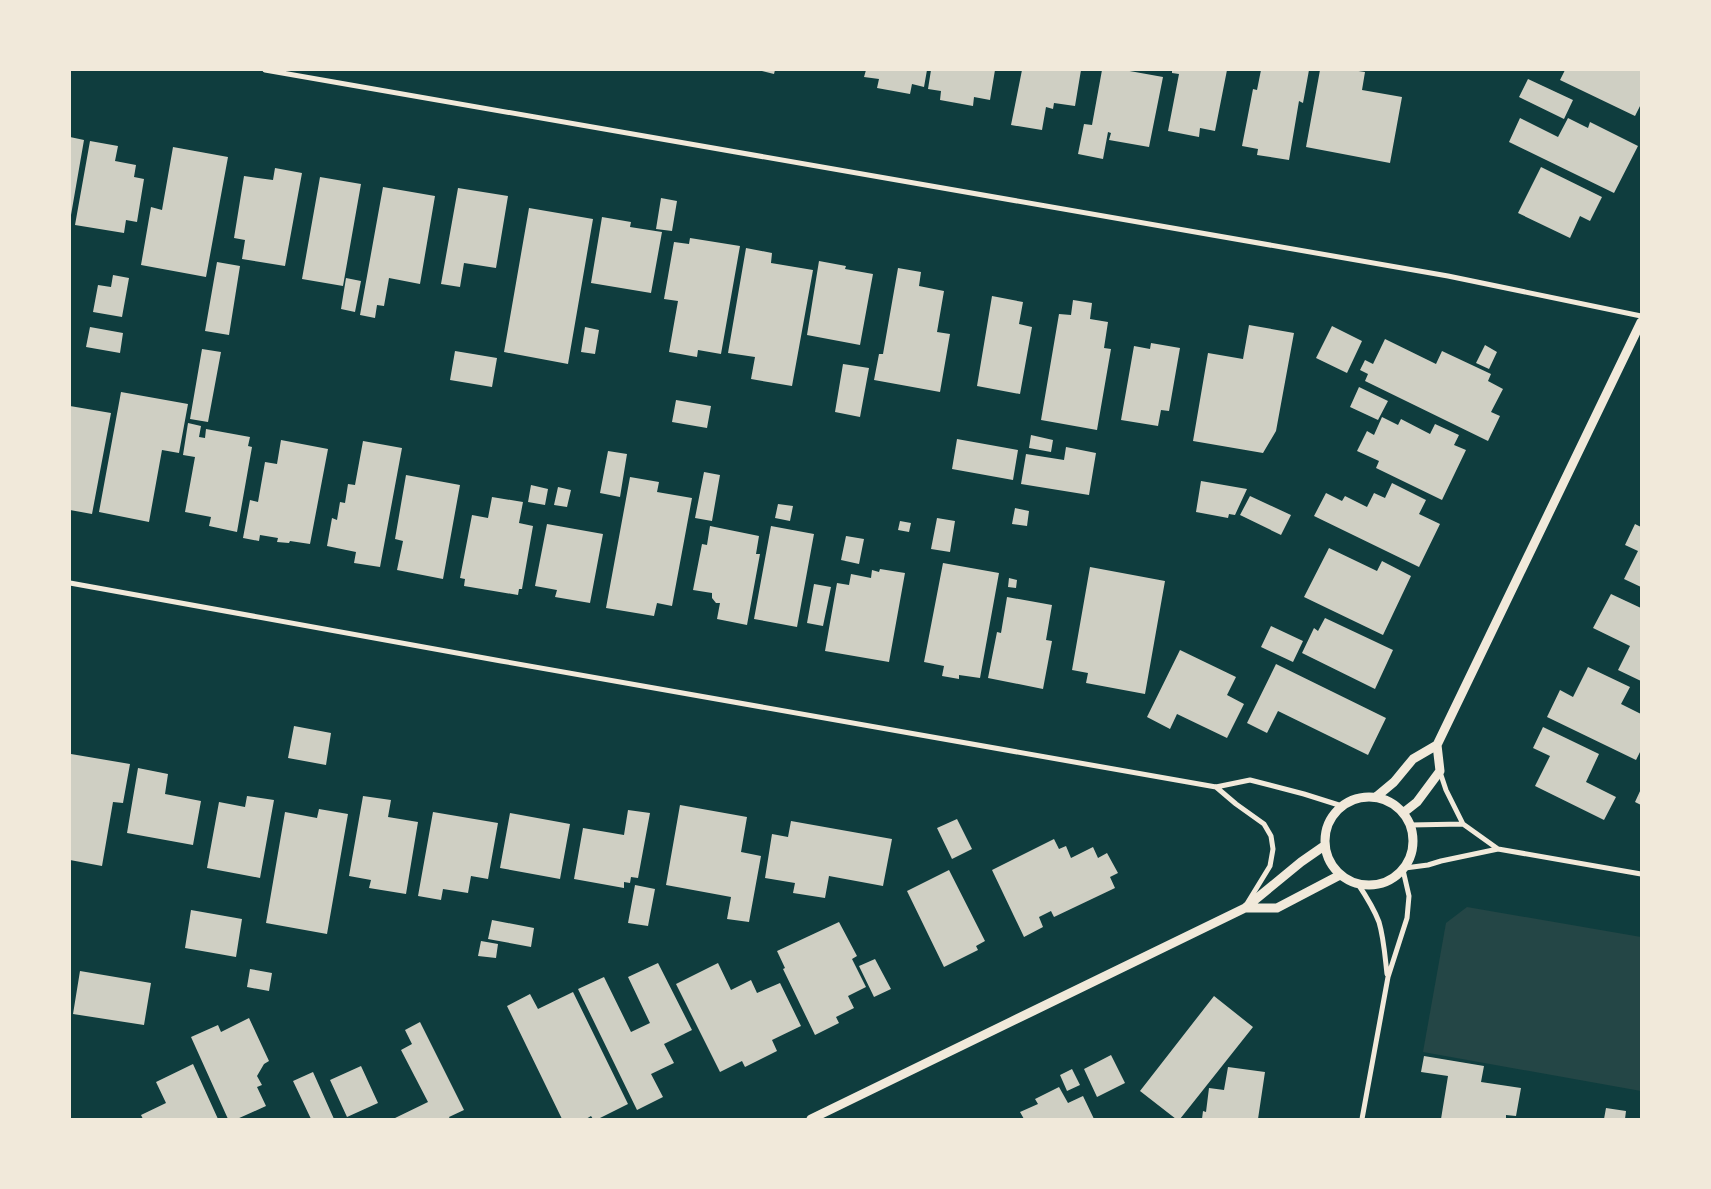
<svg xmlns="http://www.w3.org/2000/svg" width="1711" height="1189" viewBox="0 0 1711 1189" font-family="'Sofia Sans Condensed',sans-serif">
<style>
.green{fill:#244646}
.building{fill:#cfcfc3}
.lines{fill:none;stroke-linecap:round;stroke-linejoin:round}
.minor{stroke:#f1e9da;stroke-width:5}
.tertiary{stroke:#f1e9da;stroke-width:9}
</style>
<rect width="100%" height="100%" fill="#0f3d3e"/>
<path class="green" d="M1467 907 1641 937V1091L1423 1052 1446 923Z"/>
<path class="building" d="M758 70H775L774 74Z
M866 70H927L924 87 912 84 910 94 877 88 879 79 864 77Z
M931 70H995L990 100 974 97 973 106 940 100 941 91 928 89Z
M1022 70H1081L1075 106 1054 103 1053 109 1046 107 1042 130 1011 125Z
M1102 70H1124L1163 77 1149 147 1109 140 1111 133 1108 132 1103 159 1078 154 1084 124 1092 125Z
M1172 70H1227L1215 131 1200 128 1199 137 1168 131 1179 74 1172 73Z
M1261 70H1309L1303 103 1299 101 1289 160 1257 155 1258 149 1242 146 1253 89 1257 90Z
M1320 70H1352L1365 72 1362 90 1402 97 1390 163 1306 147Z
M1565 70H1641V104L1635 116 1560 80Z
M1528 79 1573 100 1564 119 1519 97Z
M1520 118 1558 137 1568 118 1588 128 1590 122 1638 146 1614 193 1509 142Z
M70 137 84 140 71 215 70 214Z
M90 141 118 146 115 161 136 165 134 177 144 179 137 222 126 220 124 233 75 225Z
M173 147 228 157 206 277 141 265 151 207 162 210Z
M1541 167 1602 197 1590 221 1580 216 1570 238 1518 213Z
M275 168 302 173 285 266 242 259 245 240 234 238 244 176 273 180Z
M320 177 361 184 343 286 302 279Z
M383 187 435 196 420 284 389 278 384 306 377 305 375 318 360 315Z
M458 188 508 196 496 268 464 263 460 287 441 284Z
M661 198 677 201 672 231 656 229Z
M529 208 593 219 568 364 504 352Z
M602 217 631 222 630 227 662 232 651 293 591 283Z
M690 238 740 246 721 354 698 350 697 357 669 352 678 301 664 299 674 242 689 244Z
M746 248 772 253 771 263 813 270 792 386 751 379 755 357 728 353Z
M819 261 846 266 845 269 873 274 860 345 807 335Z
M217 262 240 266 229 335 205 331Z
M898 268 921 272 919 286 944 291 937 332 950 334 940 392 874 380 879 354H883Z
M113 275 129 278 122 317 93 312 98 285 111 287Z
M346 278 361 281 355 312 341 309Z
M992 296 1023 302 1019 324 1032 327 1020 394 977 386Z
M1073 300 1092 303 1090 319 1108 322 1104 348 1111 349 1097 430 1041 420 1059 314 1071 315Z
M1249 325 1294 333 1276 431 1263 453 1193 441 1208 353 1243 359Z
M1332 326 1362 341 1347 373 1316 358Z
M90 327 123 333 120 353 86 347Z
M585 327 599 330 595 354 581 352Z
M1385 339 1436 364 1442 351 1491 374 1488 381 1503 389 1491 412 1500 416 1488 441 1365 381 1368 374 1360 370 1365 360 1373 364Z
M1151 343 1180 348 1169 411 1161 410 1158 426 1121 420 1134 346 1150 349Z
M1485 345 1497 352 1489 369 1476 363Z
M202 349 221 352 208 422 190 419Z
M455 351 497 358 492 387 450 380Z
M843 364 869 368 860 417 835 412Z
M1359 387 1388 401 1378 420 1350 407Z
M121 392 188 404 179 453 162 450 149 522 99 512Z
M676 400 711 406 707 428 672 422Z
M70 406 111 413 92 514 70 510Z
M1382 417 1398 425 1401 419 1430 434 1435 424 1459 435 1454 445 1466 450 1442 500 1376 468 1379 461 1357 451 1367 431 1374 435Z
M188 423 201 426 199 437 205 438 206 429 250 437 248 446 252 447 237 532 209 526 211 517 185 512 195 457 183 455Z
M1031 435 1053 440 1051 452 1029 448Z
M957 439 1018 450 1013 480 952 469Z
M281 440 328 449 310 544 290 541 289 543 277 542 278 538 260 535 259 541 243 538 250 500 258 502 265 462 277 464Z
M363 441 402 448 380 567 354 563 356 552 327 546 332 518 337 520 340 502 345 503 348 484 355 485Z
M1066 447 1096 453 1089 495 1021 484 1026 454 1064 460Z
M608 451 627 454 620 497 600 493Z
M704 472 720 475 712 521 695 518Z
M406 475 460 485 443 579 397 570 403 541 395 539Z
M630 477 659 482 657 492 692 498 672 606 657 603 654 616 606 608Z
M1201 481 1247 489 1235 515 1229 514 1228 518 1196 512Z
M1392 483 1426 500 1419 514 1440 524 1419 567 1314 516 1326 493 1342 501 1345 496 1367 507 1374 493 1385 498Z
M531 485 548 489 545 505 528 502Z
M558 487 571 490 567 507 554 505Z
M1250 496 1291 515 1281 535 1240 515Z
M492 497 523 502 519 523 533 526 522 589H519L518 595 464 586 465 579 460 578 472 515 488 518Z
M778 504 793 506 790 521 775 518Z
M1015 508 1029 511 1027 526 1012 524Z
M937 518 955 521 950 552 931 549Z
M900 521 911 523 909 532 898 530Z
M547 524 603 534 590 603 555 597 557 590 535 586Z
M1635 524 1641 527V587L1624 579 1638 551 1625 545Z
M710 526 759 536 756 554H760L747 625 717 619 720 603H716L712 598V593L693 590 702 544 707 545Z
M771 526 814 534 797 627 754 619Z
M846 536 864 539 859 564 841 560Z
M1329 548 1377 571 1382 561 1411 576 1383 635 1304 597Z
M943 563 999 573 980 678 959 675V679L942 676 944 666 924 662Z
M1090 567 1165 581 1145 694 1086 683 1088 673 1072 670Z
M880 569 905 573 889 662 825 651 837 583 849 585 851 574 871 578 872 570 879 572Z
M1009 578 1017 580 1016 588 1008 587Z
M814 584 831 587 823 626 807 623Z
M1611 594 1641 608V681L1618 670 1630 646 1593 628Z
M1007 597 1052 605 1046 640 1052 641 1043 689 988 678 997 632 1001 633Z
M1325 618 1393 650 1375 689 1302 653 1314 628 1318 631Z
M1271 626 1303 641 1293 662 1261 647Z
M1180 650 1236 677 1227 695 1244 704 1227 738 1177 714 1170 729 1147 717Z
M1276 664 1386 718 1368 755 1278 711 1267 733 1247 723Z
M1588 667 1630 687 1621 704 1641 714V750L1636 760 1547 717 1560 690 1573 697Z
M294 726 331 733 326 765 288 758Z
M1543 727 1599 754 1586 782 1616 797 1604 820 1535 786 1550 756 1533 748Z
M71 754 130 764 123 803 113 802 102 866 70 860V763Z
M138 768 168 774 165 794 201 801 193 845 127 833Z
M1641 789V805L1635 802Z
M247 796 274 800 260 878 207 868 219 802 245 807Z
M363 796 391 800 388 817 418 822 406 894 369 888 371 880 349 876Z
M680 805 747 817 741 852 761 856 749 922 727 919 731 897 666 885Z
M319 809 348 814 327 934 266 923 285 812 317 818Z
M628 810 650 813 638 878 631 877 630 883 624 882V888L574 879 583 828 624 835Z
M433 812 498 823 488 879 471 876 468 893 443 889 441 900 418 896Z
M510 813 570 824 560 879 500 868Z
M957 819 972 849 952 859 937 828Z
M791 821 892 839 883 886 829 876 825 898 793 893 795 883 765 878 772 834 788 837Z
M1054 839 1059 849 1066 846 1071 858 1093 847 1098 858 1107 853 1118 873 1110 877 1115 888 1054 917 1051 911 1039 917 1043 927 1024 937 992 870Z
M949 870 985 941 976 946 978 950 944 967 907 891Z
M635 885 655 889 648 926 628 923Z
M191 910 242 919 236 957 185 948Z
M492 920 534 928 531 947 488 939Z
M839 922 857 956 852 959 866 987 848 996 854 1008 836 1017 839 1023 815 1035 783 969 785 968 777 951Z
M481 941 498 944 496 958 478 956Z
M875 959 891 989 874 997 859 966Z
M658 963 692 1030 664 1044 674 1063 651 1074 663 1097 637 1110 578 989 604 977 631 1032 650 1023 628 977Z
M718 963 731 990 751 980 757 993 780 983 801 1026 772 1040 777 1051 745 1067 742 1061 720 1072 676 984Z
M250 969 272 973 269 991 247 987Z
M80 971 151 983 144 1025 73 1014Z
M573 992 628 1104 598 1119H593L591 1116 586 1119H562L507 1006 530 994 538 1009Z
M1214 996 1253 1027 1180 1119H1176L1140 1091Z
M249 1018 269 1061 264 1064 257 1076 262 1085 257 1087 266 1106 237 1119H228L191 1037 218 1025 221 1032Z
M420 1022 464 1110 449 1117 450 1119H393L428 1102 401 1050 412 1044 405 1030Z
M1111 1055 1125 1083 1097 1097 1084 1069Z
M1424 1056 1484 1066 1481 1082 1521 1088 1516 1116 1506 1115V1119H1441L1448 1076 1421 1072Z
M193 1064 218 1119H143L141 1115 166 1103 156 1082Z
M361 1066 378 1103 347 1117 330 1080Z
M1228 1067 1265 1072 1258 1119H1202L1203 1111 1206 1112 1209 1088 1224 1090Z
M1072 1069 1080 1085 1067 1091 1060 1075Z
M313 1072 334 1119H311L293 1081Z
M1059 1087 1068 1103 1083 1096 1094 1119H1024L1020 1112 1038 1104 1035 1099Z
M1606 1108 1626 1111 1625 1119H1604Z"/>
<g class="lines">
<path class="minor" d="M265 70 1448 276 1641 316
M70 583 501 661 1216 787 1250 780 1304 794 1342 806
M1440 772 1446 790 1463 824
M1216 787 1236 804 1264 824 1271 836 1273 849 1270 866 1248 902
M1410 825 1463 824 1498 849
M1405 868 1428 865 1441 861 1498 849 1641 874
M1358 884C1366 896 1374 909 1379 922 1384 939 1385 957 1387 974
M1362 1119 1388 977 1407 918 1409 896 1403 870"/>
<path class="tertiary" d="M1325 841a44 44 0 1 1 88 0a44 44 0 1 1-88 0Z
M1376 797 1394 782 1413 759 1437 745 1641 322
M1403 813 1417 802 1440 771 1437 745
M1245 908H1277L1340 875
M811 1119 1245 908 1301 862 1324 846"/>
</g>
<rect width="1711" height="1189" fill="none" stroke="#f1e9da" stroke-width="142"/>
</svg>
